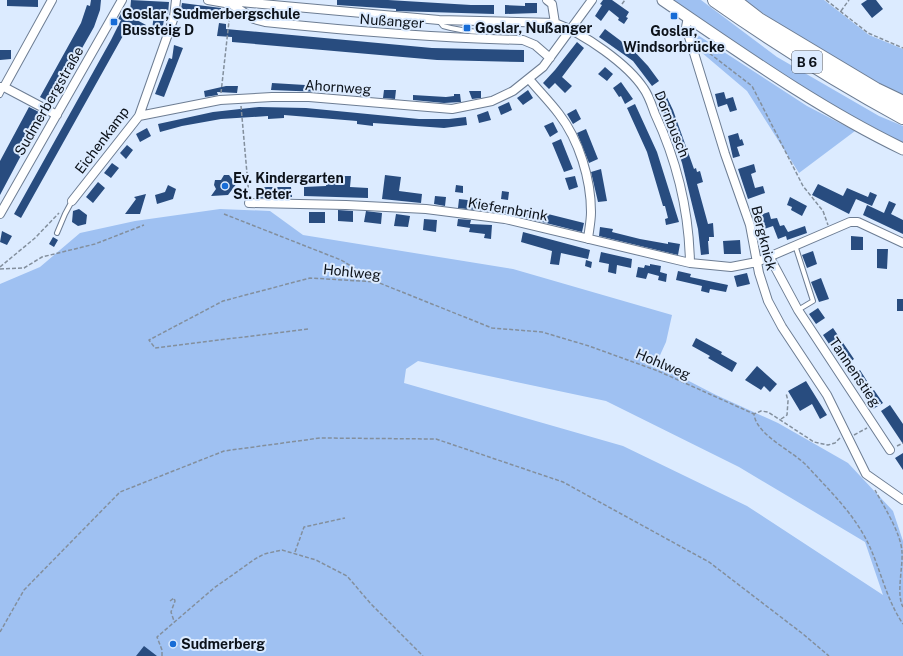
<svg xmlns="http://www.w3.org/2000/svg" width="903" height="656" viewBox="0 0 903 656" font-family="'Public Sans',sans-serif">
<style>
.green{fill:#9fc1f2;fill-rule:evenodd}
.building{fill:#284c7f}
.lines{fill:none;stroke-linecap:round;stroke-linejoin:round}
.lane-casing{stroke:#6d7d93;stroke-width:6}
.street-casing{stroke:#6d7d93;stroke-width:10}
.secondary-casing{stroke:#6d7d93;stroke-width:13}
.highway-casing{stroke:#6d7d93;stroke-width:16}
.path{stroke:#838f9d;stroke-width:1.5;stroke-dasharray:4 2;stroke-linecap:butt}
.lane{stroke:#fff;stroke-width:4}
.street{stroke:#fff;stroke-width:8}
.secondary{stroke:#fff;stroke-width:11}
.highway{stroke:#fff;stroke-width:14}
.poi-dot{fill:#176cd6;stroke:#dcebff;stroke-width:1.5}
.labels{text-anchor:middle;stroke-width:4;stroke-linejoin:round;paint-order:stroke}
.shield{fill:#dcebff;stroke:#4a535f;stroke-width:1}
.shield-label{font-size:13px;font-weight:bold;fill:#0c121a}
.poi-label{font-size:14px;font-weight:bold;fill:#0c121a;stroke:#dcebff;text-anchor:start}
.street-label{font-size:14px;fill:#0c121a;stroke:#dcebff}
</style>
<rect width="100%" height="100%" fill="#dcebff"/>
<path class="green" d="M670 0H701L777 57 879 116 903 126V143L815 96Z
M745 0H824L869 35 903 49V95C847 69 794 37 745 0Z
M690 30 807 106 855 131 799 173 747 91 701 52Z
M220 209 270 211 303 235 513 269 672 315 666 342 656 364 716 395 778 423 848 463 893 511 903 541V656H0V284L40 267 80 233 135 221ZM418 361 606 401 739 467 865 542 883 595 747 506 623 446 404 383 406 369Z"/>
<path class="building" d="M7 0H38V7L7 6Z
M91 0H101L100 10 94 27 51 103 40 97 81 23 87 5 90 6Z
M131 0 169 2 168 14H165L162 31 152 30 154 14 130 12Z
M337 0H388L471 5H494V14L396 11V9L337 5Z
M603 0H612L629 12 626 17 628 18 624 24 618 20 619 18 609 10 601 21 595 16 602 5 600 4Z
M867 0H876L883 9 872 18 861 4Z
M182 3 221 8 220 19 180 15Z
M525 3H537V13L505 14V5L525 6Z
M122 12 146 25 142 32 129 25 21 218 14 214 111 40 121 20 118 19Z
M219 23 226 24V29L432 48 524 50V62L437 60 232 42V37L217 36Z
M605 29 633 50 648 66 659 81 652 86 633 61 599 37Z
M577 42 584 48 562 77 572 86 565 93 555 83 549 89 543 83 555 70Z
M174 45 183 48 164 97 155 94 169 58 172 59Z
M0 50H11V59L0 60Z
M605 67 613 74 607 81 598 74Z
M621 82 633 99 625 104 621 96 619 97 613 88Z
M272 83 322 86 321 92 271 90Z
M226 86H238L237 93 217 92 218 95 205 97 204 91Z
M360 90 367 91 366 96H360Z
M384 90H396L395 99 383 98Z
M528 90 533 98 523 105 517 98Z
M469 91H481V98L472 99Z
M664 91 673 110 694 169 696 168 697 172 700 171 703 182 697 184 708 224 713 223 714 237H709V241H708L709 254 701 255 698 229 682 163 669 124 655 95Z
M724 92 726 99 733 97 737 110 730 112 727 104 718 107 715 94Z
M454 94H460L461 102 444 103 413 100V95L446 97 454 96Z
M509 102 512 110 501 115 498 107Z
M635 104 657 152 679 222 666 225 665 219 668 218 665 206H663L647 152 627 108Z
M29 107 43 114 0 195V161Z
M259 107 306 108 419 119H449L466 117 467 125 444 128 373 123V126L357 124V121L284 115V118L268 119V116L221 119 182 126 160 132 158 124 213 112Z
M576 109 581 119 573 124 567 114Z
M488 111 491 120 479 123 477 115Z
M553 122 558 132 550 137 544 126Z
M147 128 151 136 140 142 136 134Z
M586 129 598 159 589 163 577 133Z
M738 133 740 140 742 139 744 145 737 147 740 156 733 158 728 136Z
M561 139 573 169 564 172 552 143Z
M127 145 133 150 126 159 120 153Z
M112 163 119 168 111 178 104 173Z
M754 164 756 172 751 174 755 188 763 186 765 193 748 199 738 169Z
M601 169 607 201 598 202 591 172Z
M224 175H229L232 179H240L228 195 211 196 216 189 214 185 215 180H221Z
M385 175 401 177 399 191 422 194 421 203 382 199Z
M344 176H351L350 187 368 188V198L304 196V187L326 186 327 179H344Z
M575 176 578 187 569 190 565 178Z
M98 182 105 188 93 203 86 197Z
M818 184 843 196 847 188 868 197 870 192 877 195 872 206 856 199 849 214 812 195Z
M168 185 176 189 173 199 157 204 155 195 165 192Z
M456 185 463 186V193L455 192Z
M267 187H291L292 197 256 198 255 188Z
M502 191 509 192 508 200 501 199Z
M146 194 140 214H125L136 199 134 197Z
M435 196 446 197 445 206 434 204Z
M790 197 807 206 802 216 791 210 792 207 787 205Z
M459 199 493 203V212L458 208Z
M889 201 896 204 891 214 903 220V234L863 215 867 205 884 213Z
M505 206 516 207 515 216 504 213Z
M79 209 87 215 86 224 78 226 72 222 73 211Z
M528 209 584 223 582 232 526 218Z
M338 210 353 211V222L338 221Z
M366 211 382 213 381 224 364 222Z
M309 212H325V223H309Z
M769 212 771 219 777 218 780 226 784 225 788 232 805 226 807 233 787 240 786 236 778 239 773 226 761 230 757 216Z
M396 214 410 216 408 227 394 226Z
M424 219 437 220 436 232 423 230Z
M458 219 471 220 470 224 492 225 491 239 484 238 485 234 469 232 470 228 457 226Z
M600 227 613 229 612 232 640 239 668 244V242L680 244 678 255 599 236Z
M2 231 12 236 7 245 0 242Z
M523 232 590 250 588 259 561 253 559 265 550 264 552 251 521 242Z
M851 236 863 237V250H851Z
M53 237 58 240 54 247 49 244Z
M740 240 741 254H724L723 241Z
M877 249H888L887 269 877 268Z
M813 251 817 264 807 268 802 255Z
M601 252 632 259 631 268 617 265 616 274 608 272 609 264 599 262Z
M586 260 592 262 591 268 585 266Z
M650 264 661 266 660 272 667 274 666 282 658 280 659 276 648 273 646 279 636 277 638 267 644 268 645 265 650 266Z
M678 271 691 274 690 277 728 285 726 292 710 289 709 293 701 291 702 286 676 280Z
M747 273 750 284 737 287 734 276Z
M821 278 829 299 819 302 811 282Z
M897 299H903V311H897Z
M818 308 825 318 816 324 809 314Z
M833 328 854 359 844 366 823 335Z
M696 338 722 352 721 354 737 363 732 372 708 358 710 356 692 346Z
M757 366 777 384 770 392 764 386 761 390 745 380Z
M860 370 867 381 858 387 851 376Z
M806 381 827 415 820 419 812 404 800 411 788 391Z
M874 390 883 403 873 409 864 397Z
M890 405 903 424V444L881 411Z
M903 453V470L895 458Z
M144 646 157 656H136Z"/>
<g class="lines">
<defs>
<path id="lane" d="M439 21 443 26C460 31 506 38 518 23
M0 95 4 87
M57 233 65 214 72 201
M795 245 813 301 798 310"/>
<path id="street" d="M208 0 231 4 240 2 439 20 555 23C583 33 628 64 644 89 649 96 652 106 655 114 677 161 689 211 690 263
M547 0 552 4 555 23
M231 4 254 19 265 22C351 31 437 38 523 40L535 45 550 58
M688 17 686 27 725 154 750 225 759 273 768 301 782 327 827 395 866 474 903 500
M529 79C539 91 550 102 559 114 579 140 591 179 591 212 591 221 589 230 588 239
M0 87H4L57 115
M4 87 52 0
M139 116 220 100 272 97H309L452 109 492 101 513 91 543 67 592 0
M72 201 139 116 174 17 176 0
M249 203 346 205 426 209 505 219 690 263 731 267 757 262 850 222H858L903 243
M0 214 122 0
M769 256 798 310 890 450"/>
<path id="secondary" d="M663 0C741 53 818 108 903 149"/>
<path id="highway" d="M715 0C776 43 837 81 903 117
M733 0 759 20 876 90 903 103"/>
</defs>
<use href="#lane" class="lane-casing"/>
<use href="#street" class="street-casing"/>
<use href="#secondary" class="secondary-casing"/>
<use href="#highway" class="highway-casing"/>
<path class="path" d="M826 0 868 33 903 48
M622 4 625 0
M841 11 849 0
M700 46 752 86 803 186 823 211 828 225
M221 93 230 12
M241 106 249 196
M224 214 341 260 376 281
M0 267 35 238 59 213
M0 269 24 268 42 257 95 244 144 225
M308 329 155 348 149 340 223 301 310 278 377 282 492 328 542 332 589 346 658 371 754 414
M781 419 787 415 788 401 786 393
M854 435 867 428
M840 438 835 443 828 445 814 442 768 412 761 411 754 414C756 435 793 451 807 466 829 490 854 514 868 543 881 570 886 599 903 624
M897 446 903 443
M875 490C884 507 901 533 902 552 903 568 896 594 903 607
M295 552 304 527 345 518
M170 601 174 598 175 601 171 612 174 621
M0 632 24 590 120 492 224 451 320 438 436 439 563 482 709 562 803 634 829 656
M162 656V650L157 637 214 588 255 559 264 554 282 550 316 560 347 576 371 604 423 656"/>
<use href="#lane" class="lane"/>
<use href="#street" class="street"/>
<use href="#secondary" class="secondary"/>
<use href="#highway" class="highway"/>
</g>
<g class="poi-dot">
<rect x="670" y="12" width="8" height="8" rx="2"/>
<rect x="110" y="18" width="8" height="8" rx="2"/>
<rect x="463" y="24" width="8" height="8" rx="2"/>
<circle cx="225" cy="186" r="4"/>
<circle cx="173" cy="644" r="4"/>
</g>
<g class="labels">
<rect class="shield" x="792" y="51" width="30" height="22" rx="3"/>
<g class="shield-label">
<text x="807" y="67">B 6</text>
</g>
<g class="poi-label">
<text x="122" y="19">Goslar, Sudmerbergschule<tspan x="122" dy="16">Bussteig D</tspan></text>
<text x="475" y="33">Goslar, Nußanger</text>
<text x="674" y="36" text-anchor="middle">Goslar,<tspan x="674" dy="16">Windsorbrücke</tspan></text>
<text x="233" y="183">Ev. Kindergarten<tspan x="233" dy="16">St. Peter</tspan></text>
<text x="181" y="649">Sudmerberg</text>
</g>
<g class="street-label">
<text transform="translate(392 21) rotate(4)" y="5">Nußanger</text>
<text transform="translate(338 87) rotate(4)" y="5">Ahornweg</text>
<text transform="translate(49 101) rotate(-60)" y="5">Sudmerbergstraße</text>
<text transform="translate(672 124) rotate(68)" y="5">Dornbusch</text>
<text transform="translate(102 140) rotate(-53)" y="5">Eichenkamp</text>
<text transform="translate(508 209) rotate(10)" y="5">Kiefernbrink</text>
<text transform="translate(764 238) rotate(76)" y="5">Bergknick</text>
<text transform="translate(352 272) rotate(6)" y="5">Hohlweg</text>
<text transform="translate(663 364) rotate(23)" y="5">Hohlweg</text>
<text transform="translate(855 372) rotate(56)" y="5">Tannenstieg</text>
</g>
</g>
</svg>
